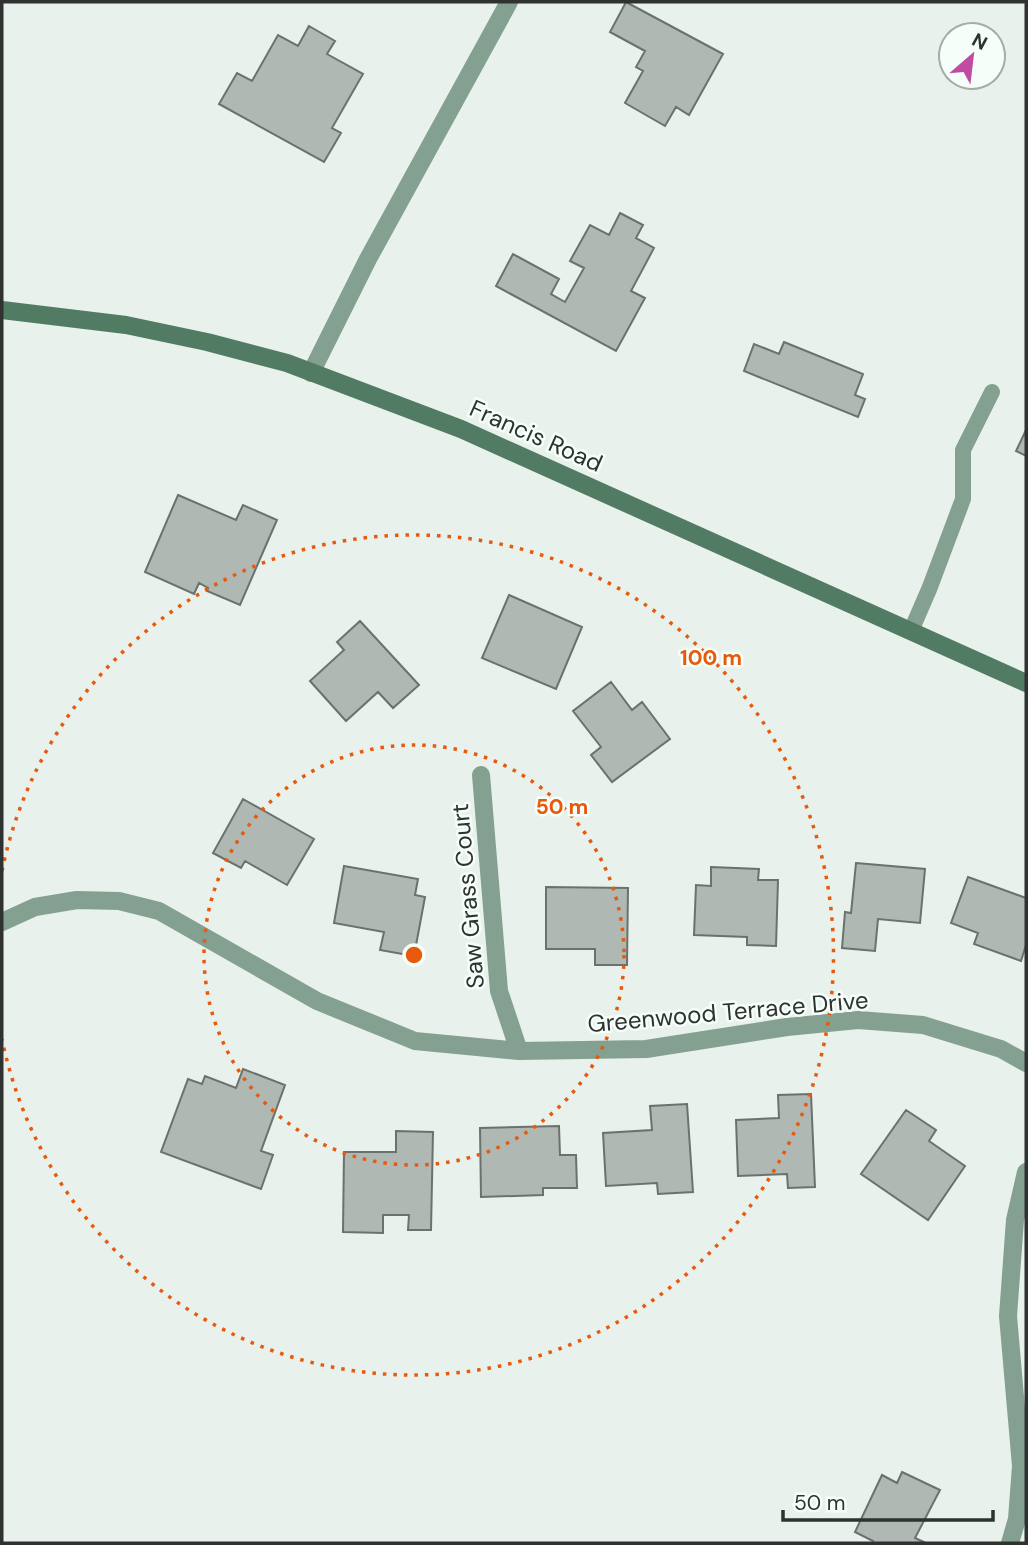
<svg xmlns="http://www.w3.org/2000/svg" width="1028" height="1545" viewBox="0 0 1028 1545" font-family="'DM Sans',sans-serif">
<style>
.building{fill:#b0b8b3;stroke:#6a726d;stroke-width:2}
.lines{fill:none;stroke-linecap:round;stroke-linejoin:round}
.lane{stroke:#84a090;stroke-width:16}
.street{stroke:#84a090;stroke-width:18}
.secondary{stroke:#517b63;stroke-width:18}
.ring{fill:none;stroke:#e8590c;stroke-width:3.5;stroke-dasharray:3.5 7}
.labels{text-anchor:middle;stroke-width:5;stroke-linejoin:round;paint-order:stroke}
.street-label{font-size:24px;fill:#2f3230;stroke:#f5fef8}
.centre{fill:#e8590c;stroke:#f5fef8;stroke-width:3.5}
.ring-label{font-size:21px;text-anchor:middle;font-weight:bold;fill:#e8590c;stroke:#f5fef8;stroke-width:5;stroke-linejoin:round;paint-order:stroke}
</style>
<rect width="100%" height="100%" fill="#e8f1eb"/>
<path class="building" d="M626 2 723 54 689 115 676 107 665 126 625 103 643 71 636 67 645 51 610 32Z
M309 26 335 41 327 54 363 74 332 128 341 133 324 162 219 104 237 73 252 81 278 35 298 46Z
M620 213 643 225 636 238 654 248 631 291 645 298 616 351 496 286 513 254 559 279 551 294 565 302 584 268 570 261 590 225 609 235Z
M784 342 863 374 855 395 865 399 858 417 744 371 754 344 779 354Z
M1026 430V456L1016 451Z
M178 495 236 520 243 505 277 520 240 605 207 591 208 588 199 583 194 594 145 572Z
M509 595 582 627 556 689 482 658Z
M360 621 419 685 393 708 378 692 346 721 310 681 344 650 337 642Z
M611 682 632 710 642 702 670 739 612 782 591 755 601 747 573 711Z
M243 799 314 839 287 885 245 861 241 868 213 853Z
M856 863 925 869 920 923 878 919 875 951 842 948 845 912 851 913Z
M344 866 418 879 415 895 425 897 414 956 380 950 384 932 334 923Z
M711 867 759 869 758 880H778L776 946 747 945V937L694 935 696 885 711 886Z
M968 877 1026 898V945L1021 961 974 944 978 933 951 923Z
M546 887 628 888 627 965H595V949H546Z
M243 1069 285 1085 261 1151 273 1155 261 1189 161 1152 188 1079 202 1084 205 1076 236 1088Z
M811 1094 815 1187 788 1188 787 1174 738 1176 736 1120 779 1118 778 1095Z
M687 1104 693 1192 658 1194 657 1183 606 1186 603 1133 652 1130 650 1106Z
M906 1110 936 1130 929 1141 965 1166 928 1220 861 1174Z
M559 1126 560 1155H576L577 1188H543V1195L481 1197 480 1128Z
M396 1131 433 1132 431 1230H408L409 1215H383V1233L343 1232 344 1152H396Z
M902 1472 940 1490 915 1538 926 1543H872L873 1541 855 1532 882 1475 897 1483Z"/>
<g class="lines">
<path class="lane" d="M911 631 930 587 963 499V450L992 392"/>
<path class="street" d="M311 373 368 259 509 2
M481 775 499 991 519 1051
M2 922 35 907 77 900 119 901 159 911 317 1001 415 1041 519 1051 646 1049 787 1027 858 1020 923 1025 1001 1049 1026 1063
M1010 1543 1017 1519 1021 1466 1008 1316 1015 1220 1026 1172"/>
<path class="secondary" d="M2 310 126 325 207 342 287 363 461 429 1026 683"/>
</g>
<g class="ring">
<circle cx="414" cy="955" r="210"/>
<path d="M2 871A420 420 0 1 1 2 1039"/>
</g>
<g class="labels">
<g class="street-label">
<text transform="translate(536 436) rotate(24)" y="8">Francis Road</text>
<text transform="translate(468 896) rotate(-95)" y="8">Saw Grass Court</text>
<text transform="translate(728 1012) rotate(-5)" y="8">Greenwood Terrace Drive</text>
</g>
</g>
<circle cx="414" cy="955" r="10" class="centre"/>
<g class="ring-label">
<text x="711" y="665">100 m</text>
<text x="562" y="814">50 m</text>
</g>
<rect width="1028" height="1545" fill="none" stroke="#2f3230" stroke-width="7"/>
<g transform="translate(972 56) rotate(28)"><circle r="33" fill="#f5fef8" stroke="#a6aca8" stroke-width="2"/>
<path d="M0-5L12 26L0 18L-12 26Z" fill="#c14ba2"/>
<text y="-10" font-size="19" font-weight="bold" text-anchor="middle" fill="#2f3230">N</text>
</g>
<path d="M783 1510v10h210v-10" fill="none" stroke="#2f3230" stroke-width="3.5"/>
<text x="794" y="1510" font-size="21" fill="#2f3230" stroke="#f5fef8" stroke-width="5" paint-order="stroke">50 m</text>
</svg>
